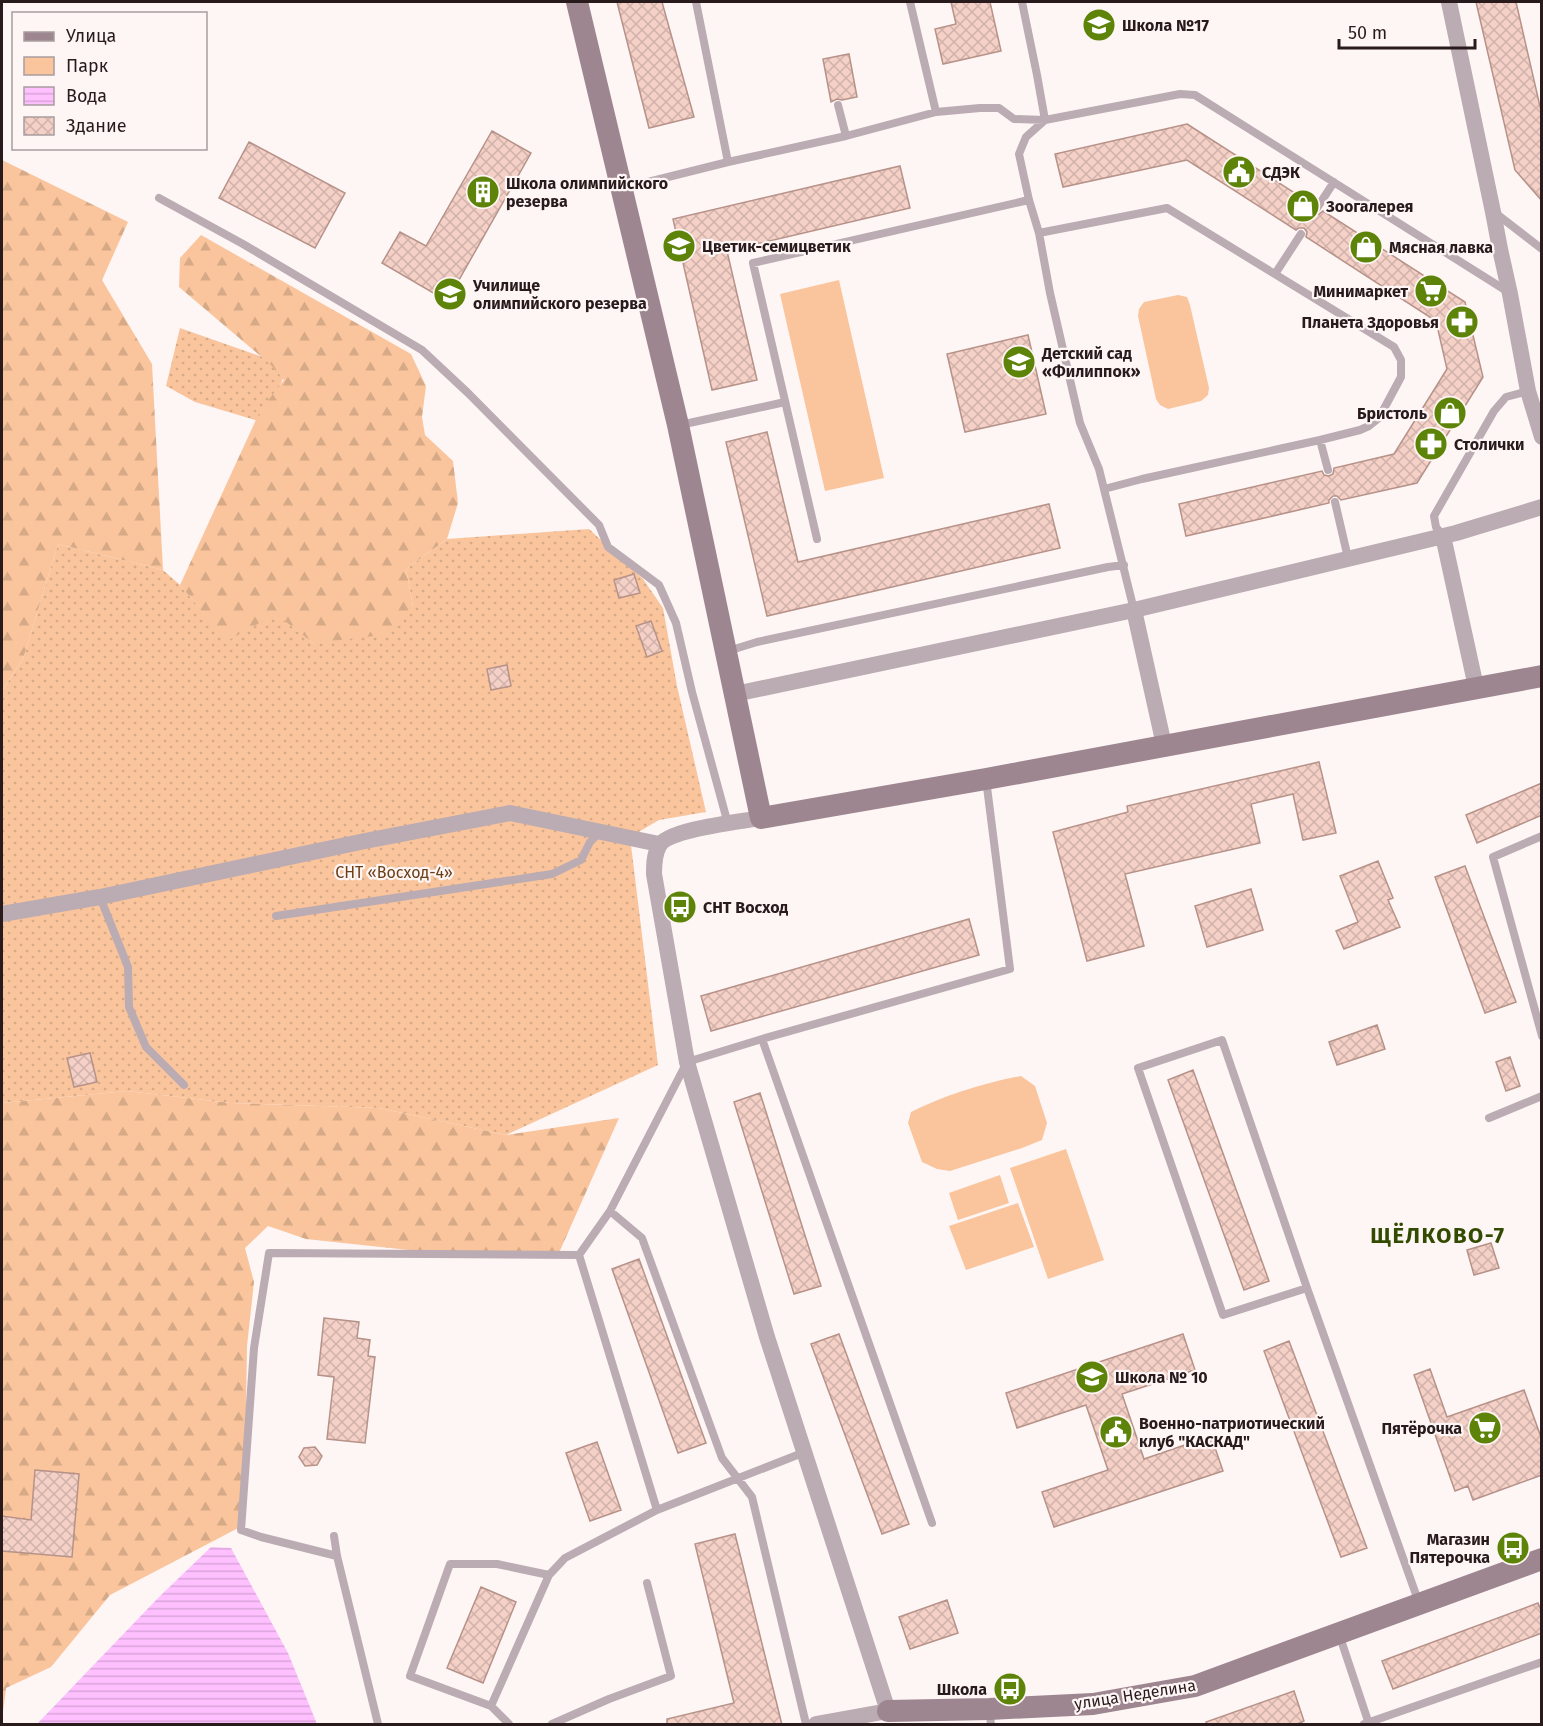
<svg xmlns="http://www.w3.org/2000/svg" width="1543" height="1726" viewBox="0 0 1543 1726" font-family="'Fira Sans',sans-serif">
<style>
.grass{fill:url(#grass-dots)}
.forest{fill:url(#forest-firs)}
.park{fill:#fac59d}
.water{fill:url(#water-rules)}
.building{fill:url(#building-cross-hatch);stroke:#b69288;stroke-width:1.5}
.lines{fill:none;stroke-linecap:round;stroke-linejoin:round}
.lane{stroke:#bbabb2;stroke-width:8}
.street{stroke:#bbabb2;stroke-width:16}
.secondary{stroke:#9e8691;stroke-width:22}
.labels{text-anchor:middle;stroke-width:4.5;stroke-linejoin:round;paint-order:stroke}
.poi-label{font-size:16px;font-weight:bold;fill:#291a1c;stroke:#fef5f5;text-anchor:start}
.park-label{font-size:16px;fill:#6b3e16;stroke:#fef5f5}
.street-label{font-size:16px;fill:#291a1c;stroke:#fef5f5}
.district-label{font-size:22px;font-weight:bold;letter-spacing:1.5px;fill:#324b00;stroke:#fef5f5}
</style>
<defs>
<pattern id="grass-dots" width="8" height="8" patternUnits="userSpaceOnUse" patternTransform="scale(1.5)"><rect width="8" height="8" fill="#fac59d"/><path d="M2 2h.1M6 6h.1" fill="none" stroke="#d6a987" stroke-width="1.8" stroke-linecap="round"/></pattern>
<pattern id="forest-firs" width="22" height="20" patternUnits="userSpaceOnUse" patternTransform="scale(1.5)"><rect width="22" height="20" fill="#fac59d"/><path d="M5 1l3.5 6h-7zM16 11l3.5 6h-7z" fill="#d6a987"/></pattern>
<pattern id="water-rules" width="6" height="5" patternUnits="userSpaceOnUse" patternTransform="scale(1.5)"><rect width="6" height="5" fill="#fec0ff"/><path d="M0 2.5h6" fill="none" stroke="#daa4da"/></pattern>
<pattern id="building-cross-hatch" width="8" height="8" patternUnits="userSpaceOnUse" patternTransform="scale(1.5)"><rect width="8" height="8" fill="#f4d0c6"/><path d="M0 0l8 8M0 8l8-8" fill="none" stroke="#d1b2aa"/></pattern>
</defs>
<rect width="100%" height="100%" fill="#fef5f5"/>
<path class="grass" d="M180 328 288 366 265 423 195 402 166 386Z
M589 529 643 579 663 608 677 686 706 812 659 820 630 837 658 1065 506 1135 379 1108 231 1103 127 1091 2 1103V691L23 659 58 544 163 570 180 585 227 640 276 613 313 643 413 606 406 569 447 539Z"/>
<path class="forest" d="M2 160 128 222 102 280 152 364 163 570 58 544 23 659 2 691Z
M201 235 411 354 426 386 422 417 425 435 453 461 458 503 447 539 406 569 413 606 383 635 313 643 276 614 227 641 180 585 260 411 284 380 271 365 179 287 180 258Z
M127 1091 231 1103 379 1108 506 1135 619 1118 558 1255 418 1251 306 1239 268 1226 245 1248 254 1282 247 1346 244 1525 110 1595 51 1667 6 1688 2 1720V1103Z"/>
<path class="park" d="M839 280 884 478 825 491 780 294Z
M1178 295 1187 297 1190 305 1209 388 1208 395 1201 401 1168 409 1160 405 1156 399 1138 316 1139 309 1144 302Z
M1021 1076 1035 1086 1047 1123 1042 1140 1022 1148 950 1171 937 1169 922 1162 908 1123 911 1112C945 1095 984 1083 1021 1076Z
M1066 1149 1104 1260 1048 1279 1010 1168Z
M1000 1175 1009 1203 958 1220 949 1193Z
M1018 1203 1034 1247 966 1270 949 1226Z"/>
<path class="water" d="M211 1547 231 1548 288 1653 317 1724H37L158 1598Z"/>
<path class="building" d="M617 2H662L694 117 649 128Z
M951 2H990L1001 51 943 64 935 29 956 24Z
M1476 2H1516L1542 115V201L1515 170Z
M849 54 857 97 842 100 837 99 831 102 823 59Z
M1187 124 1312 204 1311 210 1314 214H1319L1323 211 1465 302 1483 377 1417 483 1341 500 1337 496H1333L1329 500V503L1186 536 1179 504 1322 471 1324 475 1329 476 1333 474 1334 468 1394 454 1447 369 1436 321 1306 237 1307 232 1304 228H1299L1296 230 1187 160 1063 187 1055 154Z
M492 131 531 153 447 301 382 263 400 232 426 246Z
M249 142 345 193 315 248 219 198Z
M900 166 910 208 727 251 757 380 712 390 673 219Z
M1028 335 1046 414 965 432 947 354Z
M767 432 798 562 1049 504 1060 548 767 616 726 442Z
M634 574 640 593 619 598 614 580Z
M651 621 662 651 647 657 636 626Z
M507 665 511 686 491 690 487 669Z
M1319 762 1336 833 1303 840 1293 794 1251 804 1260 843 1125 874 1144 946 1087 961 1053 832 1128 812 1127 806Z
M1542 783V815L1477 843 1466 815Z
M1378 861 1393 898 1388 900 1400 927 1344 949 1336 931 1358 922 1340 876Z
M1465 866 1516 1002 1485 1013 1435 877Z
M1251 889 1263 930 1207 947 1195 906Z
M969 919 979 955 711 1031 701 996Z
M1377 1025 1385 1049 1337 1065 1329 1042Z
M90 1053 97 1082 74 1087 67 1058Z
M1510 1057 1520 1086 1506 1091 1496 1062Z
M1193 1070 1269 1281 1244 1290 1168 1080Z
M760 1093 821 1286 794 1294 734 1102Z
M1491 1243 1499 1268 1474 1275 1467 1250Z
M639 1259 706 1443 678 1453 612 1269Z
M324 1318 359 1322 357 1338 370 1340 368 1356 375 1357 365 1443 327 1439 334 1377 318 1375Z
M839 1334 909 1524 882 1534 811 1344Z
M1183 1334 1195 1370 1122 1394 1144 1459 1211 1436 1223 1471 1054 1527 1042 1492 1108 1470 1086 1405 1017 1428 1006 1393Z
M1289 1341 1367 1548 1341 1557 1264 1351Z
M1430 1369 1447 1417 1524 1390 1542 1440V1475L1473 1500 1468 1486 1455 1491 1414 1375Z
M597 1442 621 1510 590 1521 566 1453Z
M315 1447 322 1456 317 1465 305 1466 299 1457 304 1448Z
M35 1470 79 1474 72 1557 2 1551V1516L31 1520Z
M735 1534 782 1725H667V1719L734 1703 695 1544Z
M481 1587 516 1602 483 1683 447 1668Z
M947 1600 958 1633 910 1649 899 1617Z
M1538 1603 1542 1613V1633L1393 1689 1382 1661Z
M1294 1691 1304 1721 1295 1725H1206V1722Z"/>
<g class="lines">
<path class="lane" d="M696 2 728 162
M910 2 936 112
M838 105 846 136
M624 188 728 162 846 136 936 112 980 108H999L1014 119 1045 120 1037 75 1022 2
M159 198 243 244 422 350 468 393 599 525 608 547 659 585 676 623 692 692 728 824
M1317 208 1334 182
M1494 212 1542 249
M1039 233 1050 293 1080 423 1099 469 1134 610
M1275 274 1301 234
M680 425 785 402
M1320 440 1328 470
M1104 489 1142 479 1320 440 1360 430 1369 426 1379 418 1401 377V360L1394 347 1167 208 1039 233 1029 200 1019 154 1026 137 1045 120 1180 94 1195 95 1510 293
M1335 502 1348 558
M1443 536 1436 527 1434 516 1494 411 1506 397 1528 391
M817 539 753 263 1029 200
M728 651 757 642 1108 567 1124 565
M1542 836 1493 857 1542 1036
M100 897 128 967 129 1007 146 1047 184 1085
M276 916 552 874 581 860 590 842 600 832
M762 1039 932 1523
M1489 1118 1542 1096
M610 1211 642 1238 722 1458 752 1497 806 1724
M579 1255 610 1211 687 1062 762 1039 1010 969 986 779
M579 1255 657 1510
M1307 1288 1223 1315 1138 1068 1222 1040 1307 1288 1419 1603
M334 1536 337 1556 378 1724
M337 1556 261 1537 241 1530 254 1348 269 1253 579 1255
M1339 1634 1369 1724
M491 1706 549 1575 565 1558 657 1510 805 1452
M989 1709 991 1724
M509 1724 491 1706 410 1676 450 1564H497L549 1575
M552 1724 609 1699 671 1676 647 1583
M1364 1724 1542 1662"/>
<path class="street" d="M1449 2 1493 212 1500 249 1510 294 1528 391 1542 437
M1443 536 1476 687
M1134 610 1164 745
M735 694 1134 610 1456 533 1542 507
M761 818C740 822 668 829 659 846 654 855 654 865 654 874L687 1062 767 1337 888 1711 816 1724
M2 914 100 897 365 841 510 813 659 844"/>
<path class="secondary" d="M577 2 678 425 761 818 986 779 1542 676
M888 1711 989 1709 1093 1704 1195 1686 1542 1559"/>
</g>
<defs>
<symbol id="school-disc" viewBox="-11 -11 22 22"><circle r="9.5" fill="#5d8409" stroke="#fef5f5"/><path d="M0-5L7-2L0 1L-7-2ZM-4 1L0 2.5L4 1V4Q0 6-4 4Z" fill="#fff"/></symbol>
<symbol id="civic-disc" viewBox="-11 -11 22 22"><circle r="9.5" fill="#5d8409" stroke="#fef5f5"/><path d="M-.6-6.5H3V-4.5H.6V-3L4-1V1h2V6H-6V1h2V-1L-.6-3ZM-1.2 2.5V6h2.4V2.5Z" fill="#fff"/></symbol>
<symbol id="building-disc" viewBox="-11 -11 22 22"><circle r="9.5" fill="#5d8409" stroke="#fef5f5"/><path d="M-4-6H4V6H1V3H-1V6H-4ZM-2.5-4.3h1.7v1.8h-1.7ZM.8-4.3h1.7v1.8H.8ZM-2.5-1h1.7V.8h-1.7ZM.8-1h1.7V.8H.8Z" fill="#fff"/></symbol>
<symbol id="shop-disc" viewBox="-11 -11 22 22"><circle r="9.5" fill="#5d8409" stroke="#fef5f5"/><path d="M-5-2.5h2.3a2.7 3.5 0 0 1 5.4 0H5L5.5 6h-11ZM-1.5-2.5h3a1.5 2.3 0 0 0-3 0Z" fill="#fff"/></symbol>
<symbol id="supermarket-disc" viewBox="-11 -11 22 22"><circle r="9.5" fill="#5d8409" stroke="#fef5f5"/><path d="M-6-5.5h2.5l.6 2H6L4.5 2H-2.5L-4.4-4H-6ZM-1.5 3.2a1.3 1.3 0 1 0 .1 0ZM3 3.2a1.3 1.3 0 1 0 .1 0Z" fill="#fff"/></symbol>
<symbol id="university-disc" viewBox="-11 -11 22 22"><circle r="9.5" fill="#5d8409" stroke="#fef5f5"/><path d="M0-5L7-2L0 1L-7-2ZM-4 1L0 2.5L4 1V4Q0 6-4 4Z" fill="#fff"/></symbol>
<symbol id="pharmacy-disc" viewBox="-11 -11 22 22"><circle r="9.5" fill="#5d8409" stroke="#fef5f5"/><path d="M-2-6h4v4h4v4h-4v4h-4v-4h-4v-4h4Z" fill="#fff"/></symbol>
<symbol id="bus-disc" viewBox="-11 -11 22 22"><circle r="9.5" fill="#5d8409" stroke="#fef5f5"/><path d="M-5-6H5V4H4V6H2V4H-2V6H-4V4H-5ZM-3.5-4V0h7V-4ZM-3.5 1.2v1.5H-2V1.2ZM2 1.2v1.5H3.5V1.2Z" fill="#fff"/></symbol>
</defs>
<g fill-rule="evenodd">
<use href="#school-disc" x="1080" y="6" width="38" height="38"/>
<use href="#civic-disc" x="1220" y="153" width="38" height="38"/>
<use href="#building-disc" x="464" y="173" width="38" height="38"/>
<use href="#shop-disc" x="1284" y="187" width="38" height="38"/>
<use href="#school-disc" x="660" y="227" width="38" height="38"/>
<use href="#shop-disc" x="1347" y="228" width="38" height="38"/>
<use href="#supermarket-disc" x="1412" y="272" width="38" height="38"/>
<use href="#university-disc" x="431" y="275" width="38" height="38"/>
<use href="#pharmacy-disc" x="1443" y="303" width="38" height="38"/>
<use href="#school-disc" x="1000" y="343" width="38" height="38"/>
<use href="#shop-disc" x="1431" y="394" width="38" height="38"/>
<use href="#pharmacy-disc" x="1412" y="425" width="38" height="38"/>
<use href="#bus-disc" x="661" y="888" width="38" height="38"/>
<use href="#school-disc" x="1073" y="1358" width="38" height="38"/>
<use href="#supermarket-disc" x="1466" y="1409" width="38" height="38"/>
<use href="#civic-disc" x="1097" y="1413" width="38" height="38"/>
<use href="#bus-disc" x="1494" y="1529" width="38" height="38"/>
<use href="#bus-disc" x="991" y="1670" width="38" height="38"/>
</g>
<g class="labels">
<g class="poi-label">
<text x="1122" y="31">Школа №17</text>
<text x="1262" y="178">СДЭК</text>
<text x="506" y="189">Школа олимпийского<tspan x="506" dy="18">резерва</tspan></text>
<text x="1326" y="212">Зоогалерея</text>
<text x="702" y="252">Цветик-семицветик</text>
<text x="1389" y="253">Мясная лавка</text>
<text x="473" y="291">Училище<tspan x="473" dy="18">олимпийского резерва</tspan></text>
<text x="1408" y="297" text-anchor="end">Минимаркет</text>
<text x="1439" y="328" text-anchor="end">Планета Здоровья</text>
<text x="1042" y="359">Детский сад<tspan x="1042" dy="18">«Филиппок»</tspan></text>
<text x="1427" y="419" text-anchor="end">Бристоль</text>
<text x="1454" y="450">Столички</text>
<text x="703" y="913">СНТ Восход</text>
<text x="1115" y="1383">Школа № 10</text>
<text x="1139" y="1429">Военно-патриотический<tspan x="1139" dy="18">клуб "КАСКАД"</tspan></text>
<text x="1462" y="1434" text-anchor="end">Пятёрочка</text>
<text x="1490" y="1545" text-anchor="end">Магазин<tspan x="1490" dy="18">Пятерочка</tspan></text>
<text x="987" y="1695" text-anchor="end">Школа</text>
</g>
<g class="park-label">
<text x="394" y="878">СНТ «Восход-4»</text>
</g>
<g class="street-label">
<text transform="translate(1135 1694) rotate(-9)" y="6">улица Неделина</text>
</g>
<g class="district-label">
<text x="1438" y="1243">ЩЁЛКОВО-7</text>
</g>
</g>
<rect width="1543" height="1726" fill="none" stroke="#291a1c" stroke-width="6"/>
<rect x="12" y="12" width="195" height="138" fill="#fef5f5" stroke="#a99d9e" stroke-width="1.5"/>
<rect x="24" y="32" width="30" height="9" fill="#9e8691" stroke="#a99d9e" stroke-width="1.5"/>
<text x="66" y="42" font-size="18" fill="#291a1c">Улица</text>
<rect x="24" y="57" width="30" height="18" fill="#fac59d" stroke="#a99d9e" stroke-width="1.5"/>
<text x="66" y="72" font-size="18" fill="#291a1c">Парк</text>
<rect x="24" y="87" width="30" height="18" fill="url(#water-rules)" stroke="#a99d9e" stroke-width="1.5"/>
<text x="66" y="102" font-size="18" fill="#291a1c">Вода</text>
<rect x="24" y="117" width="30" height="18" fill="url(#building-cross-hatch)" stroke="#a99d9e" stroke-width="1.5"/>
<text x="66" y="132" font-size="18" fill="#291a1c">Здание</text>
<path d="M1339 39v9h136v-9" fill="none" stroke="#291a1c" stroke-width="3"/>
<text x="1348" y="39" font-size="18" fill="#291a1c" stroke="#fef5f5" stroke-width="4.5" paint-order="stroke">50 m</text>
</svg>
